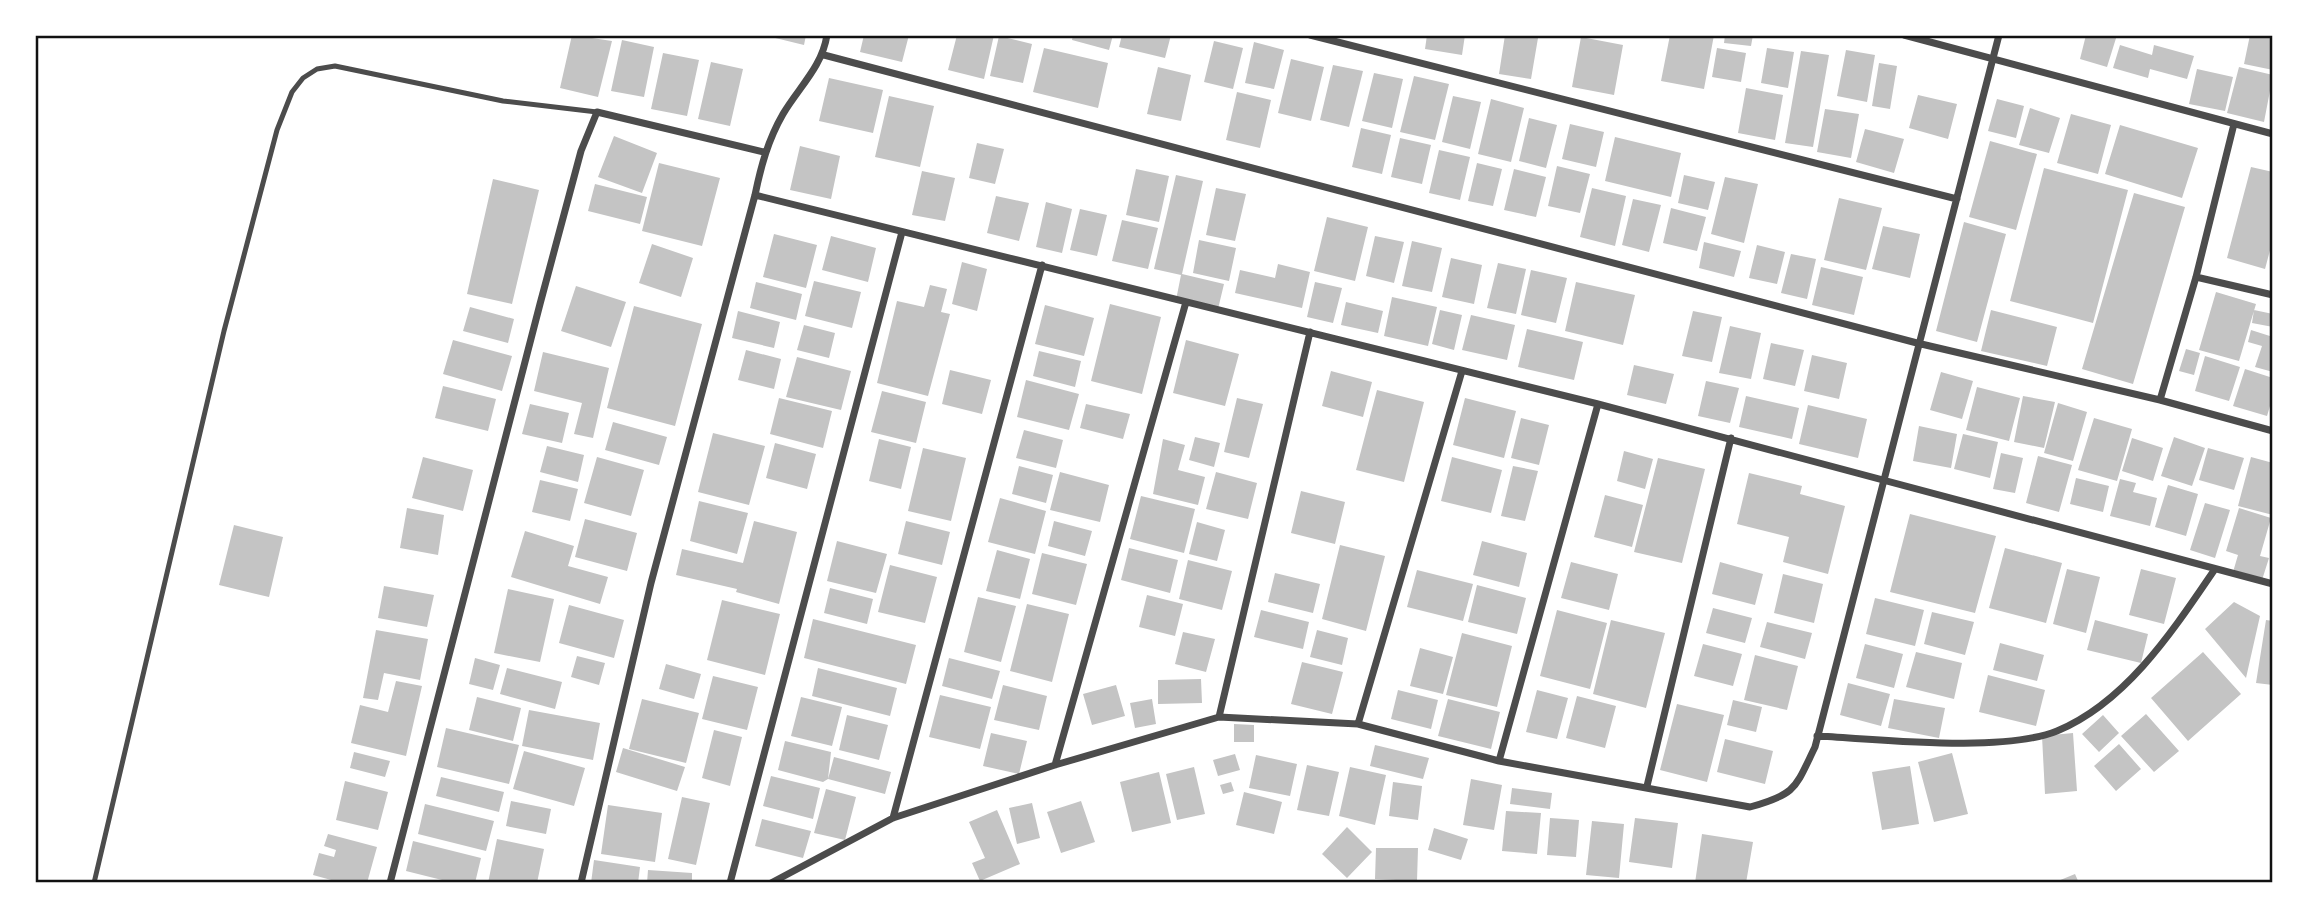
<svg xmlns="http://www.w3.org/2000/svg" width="2308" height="918" viewBox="0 0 2308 918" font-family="'Asap Condensed',sans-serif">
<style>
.building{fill:#c4c4c4}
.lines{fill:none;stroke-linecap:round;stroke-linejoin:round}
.service{stroke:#4c4c4c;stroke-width:5}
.minor{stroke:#4c4c4c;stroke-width:7}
.neatline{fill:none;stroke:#111;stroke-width:2.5}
</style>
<rect width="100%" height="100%" fill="#fff"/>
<path class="building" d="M572 35 612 41 598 97 560 88Z
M763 35H806L804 45Z
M864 35H909L902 62 860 52Z
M957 35H994L984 79 948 70Z
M1073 35H1113L1109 50 1072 40Z
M1122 35H1171L1165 58 1119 47Z
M1427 35H1465L1462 55 1425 49Z
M1505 35 1538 38 1531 79 1499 74Z
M1670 35H1714L1704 89 1661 81Z
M1725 35H1753L1751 46 1724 43Z
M2086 35H2117L2107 67 2080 59Z
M2250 35H2273V70L2244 64Z
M999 36 1032 44 1023 83 990 76Z
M1581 37 1623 45 1614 95 1572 87Z
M622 40 654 47 644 97 611 91Z
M1214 41 1243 48 1233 89 1204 82Z
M1254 42 1284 50 1274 89 1245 83Z
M2120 45 2152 55 2154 45 2194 56 2187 79 2150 69 2148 78 2113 68Z
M1044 48 1108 63 1098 108 1033 92Z
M1717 48 1746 53 1741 82 1712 77Z
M1767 48 1794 52 1788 88 1761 83Z
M1846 50 1875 55 1867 102 1837 96Z
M1801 51 1829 55 1813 147 1785 143Z
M663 53 699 60 687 116 651 109Z
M1291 59 1324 67 1311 121 1278 113Z
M711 62 743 69 730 126 698 119Z
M1879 63 1897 66 1890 109 1872 106Z
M1333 65 1363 71 1349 127 1320 120Z
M1158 67 1191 75 1181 121 1147 114Z
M2239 67 2273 75 2264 122 2227 113Z
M2197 69 2233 77 2225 111 2189 104Z
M1374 73 1403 79 1392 128 1362 121Z
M1414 76 1449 84 1435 140 1400 132Z
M829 78 883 90 873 133 819 121Z
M1746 88 1783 95 1775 140 1738 133Z
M1237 92 1271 100 1260 148 1226 140Z
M1918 95 1957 104 1948 139 1909 128Z
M889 96 934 106 920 167 875 157Z
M1453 96 1481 102 1470 149 1442 142Z
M1491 99 1524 108 1511 162 1478 154Z
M1997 99 2024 106 2016 138 1988 131Z
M2030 108 2060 118 2049 153 2019 145Z
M1825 109 1859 114 1851 158 1817 152Z
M2071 114 2111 125 2098 174 2057 163Z
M1529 118 1557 125 1546 168 1519 161Z
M1570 124 1604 132 1596 167 1562 159Z
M2120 125 2198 148 2182 198 2105 174Z
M1361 128 1391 135 1382 174 1352 167Z
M1865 129 1904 139 1894 173 1856 162Z
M614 136 657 153 642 193 598 177Z
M1615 137 1681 153 1671 197 1605 181Z
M1400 138 1431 145 1422 184 1391 177Z
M1990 141 2037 154 2016 230 1969 217Z
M977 143 1004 149 995 184 969 178Z
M800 146 840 156 831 199 790 190Z
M1439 150 1470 157 1460 200 1429 193Z
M659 163 720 178 702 246 642 231Z
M1477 163 1502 169 1493 206 1468 201Z
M1557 166 1590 174 1580 213 1548 206Z
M2251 167 2273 172V239L2265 269 2227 258Z
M2044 168 2128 190 2093 323 2010 301Z
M1136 169 1169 176 1159 222 1126 215Z
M1514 169 1546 177 1536 217 1504 210Z
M922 171 955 178 945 221 912 215Z
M1176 175 1203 181 1182 274 1224 284 1218 309 1176 300 1181 275 1154 269Z
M1684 175 1715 182 1708 210 1678 203Z
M1725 177 1758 184 1744 243 1711 234Z
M493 179 539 190 512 304 467 294Z
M595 184 647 197 640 224 588 211Z
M1216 188 1246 194 1235 241 1206 235Z
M1592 188 1626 196 1615 246 1580 237Z
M2134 193 2185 207 2133 384 2082 369Z
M996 196 1029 203 1019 241 987 233Z
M1839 198 1882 208 1866 270 1824 260Z
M1633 199 1661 205 1649 252 1622 245Z
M1046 202 1072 209 1062 253 1036 247Z
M1671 208 1706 217 1697 251 1663 243Z
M1080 209 1107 215 1097 256 1070 250Z
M1327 217 1368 227 1355 281 1314 271Z
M1122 220 1158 228 1148 269 1112 261Z
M1964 222 2006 234 1977 342 1936 331Z
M1883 226 1920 234 1910 278 1872 269Z
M774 234 817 245 806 288 763 277Z
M831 236 876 248 868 282 822 270Z
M1375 236 1404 242 1394 283 1366 276Z
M1199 240 1236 248 1229 281 1193 273Z
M1412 241 1442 248 1432 292 1402 286Z
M1704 242 1741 251 1734 277 1699 268Z
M652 244 693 258 681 297 639 283Z
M1757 245 1785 252 1777 284 1749 278Z
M1791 254 1816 259 1807 299 1781 293Z
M1451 258 1482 265 1474 304 1442 297Z
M962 262 987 269 977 311 952 304Z
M1498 263 1526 269 1516 314 1487 308Z
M1278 264 1310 272 1302 308 1235 293 1240 270 1275 278Z
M1821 267 1863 277 1854 315 1812 305Z
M1531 270 1567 278 1556 323 1521 315Z
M814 281 861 292 852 328 805 316Z
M756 282 802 294 796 320 750 308Z
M1315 282 1342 288 1333 323 1307 317Z
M1576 282 1635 295 1623 345 1565 331Z
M930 285 947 289 941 312 950 314 928 396 877 383 897 301 924 307Z
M576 286 626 302 611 347 561 331Z
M2216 292 2256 304 2239 361 2199 350Z
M1392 297 1437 307 1428 346 1384 336Z
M1346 302 1383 311 1378 333 1341 325Z
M1110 304 1161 317 1142 394 1091 381Z
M1045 305 1094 318 1084 356 1035 344Z
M634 306 702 324 675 426 607 408Z
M470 307 514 319 508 343 463 331Z
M1440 310 1462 315 1454 350 1432 344Z
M1991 310 2057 327 2047 366 1981 351Z
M2254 310 2273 314V327L2252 323Z
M738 311 780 322 774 348 732 338Z
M1693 311 1722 317 1712 362 1682 356Z
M1471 315 1515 325 1507 360 1462 350Z
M804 325 835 333 829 358 797 350Z
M1730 326 1761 333 1751 379 1719 373Z
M1527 329 1583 342 1574 380 1518 367Z
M2251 330 2273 337V372L2255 367 2262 346 2248 342Z
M453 340 512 356 502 391 443 374Z
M1186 340 1239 354 1225 406 1173 393Z
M1771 343 1804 350 1795 386 1763 379Z
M2186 349 2200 353 2194 375 2179 371Z
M746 350 781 359 774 389 738 380Z
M1039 351 1081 361 1075 387 1033 376Z
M543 352 609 368 593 438 574 434 582 403 534 391Z
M1812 355 1847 363 1839 399 1804 391Z
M2205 356 2240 367 2229 401 2195 391Z
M797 357 851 371 841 410 786 397Z
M1634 365 1674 374 1666 404 1627 395Z
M2245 369 2273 378V396L2267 416 2233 406Z
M950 370 991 380 982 414 942 404Z
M1331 371 1372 382 1363 417 1322 406Z
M1941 372 1973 381 1962 419 1930 410Z
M1026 380 1079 394 1069 430 1017 417Z
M1706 381 1739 388 1730 423 1698 416Z
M443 386 496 399 488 431 435 418Z
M1977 387 2020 398 2009 441 1966 430Z
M1377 390 1424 402 1404 482 1356 470Z
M882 391 926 402 916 443 871 432Z
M1746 396 1799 408 1792 439 1739 427Z
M2023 396 2055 402 2044 448 2014 442Z
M779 398 832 411 823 448 770 434Z
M1237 398 1263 404 1249 458 1224 452Z
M1465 398 1516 411 1504 458 1453 445Z
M2058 403 2087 412 2073 461 2044 453Z
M530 404 569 413 562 443 522 434Z
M1086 404 1130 414 1123 439 1080 428Z
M1808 405 1867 419 1858 458 1799 444Z
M1521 418 1549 425 1539 465 1511 458Z
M2094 418 2132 429 2117 481 2078 470Z
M613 422 667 437 659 465 605 450Z
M1919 426 1957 434 1951 468 1913 461Z
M1024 430 1063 440 1056 468 1016 458Z
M713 433 765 446 749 505 698 492Z
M1963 434 1998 442 1990 478 1954 469Z
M1195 437 1220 443 1214 467 1189 460Z
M2174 437 2205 448 2192 486 2161 476Z
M2132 438 2163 448 2153 481 2122 471Z
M879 439 911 447 901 489 869 481Z
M1163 439 1185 445 1178 470 1205 477 1198 505 1153 494Z
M775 443 816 454 807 489 766 478Z
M547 446 584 455 578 482 540 472Z
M923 448 966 458 951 521 908 511Z
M2208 448 2244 458 2234 490 2199 480Z
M1624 451 1653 459 1645 489 1617 481Z
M2001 453 2023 458 2015 493 1993 489Z
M2038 456 2072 465 2059 512 2026 503Z
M423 457 473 470 463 511 412 498Z
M597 457 644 470 631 516 584 503Z
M1452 457 1502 470 1491 513 1441 501Z
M2251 457 2273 463V515L2238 506Z
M1658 458 1705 469 1682 563 1634 552Z
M1019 466 1053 475 1046 503 1012 494Z
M1513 466 1538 471 1525 521 1501 516Z
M1060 472 1109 485 1100 522 1050 510Z
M1216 472 1257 483 1248 519 1206 509Z
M1749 473 1802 486 1800 494 1845 506 1828 574 1783 562 1789 537 1737 524Z
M2076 478 2109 486 2103 512 2070 504Z
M2120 479 2136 483 2133 492 2157 498 2150 526 2110 516Z
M540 480 578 489 570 521 532 512Z
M2168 485 2198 494 2186 536 2155 527Z
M1301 491 1345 502 1335 544 1291 533Z
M1605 495 1643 505 1632 547 1594 537Z
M1141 496 1195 509 1184 553 1130 539Z
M1000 498 1046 511 1035 554 988 542Z
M699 501 748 513 737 554 690 541Z
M2205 503 2230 510 2215 558 2190 550Z
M407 508 444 515 438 555 400 548Z
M2239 508 2271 518 2260 556 2269 558 2262 580 2233 572 2238 555 2226 551Z
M1910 514 1996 536 1975 613 1890 592Z
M585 519 637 533 627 571 575 557Z
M754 521 797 532 779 604 736 592 737 589 676 575 682 549 743 563Z
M906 521 950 532 942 565 898 554Z
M1054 521 1092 531 1085 556 1048 546Z
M1197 522 1225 530 1217 561 1189 554Z
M234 525 283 537 269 597 219 585Z
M525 531 574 546 568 566 608 577 600 604 511 577Z
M837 541 887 554 876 593 827 581Z
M1482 541 1527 553 1519 587 1473 575Z
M1340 545 1385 556 1366 631 1322 619Z
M1129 548 1178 560 1170 593 1121 580Z
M2005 548 2062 563 2046 623 1989 608Z
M997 550 1030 559 1020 599 986 591Z
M1042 553 1087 564 1076 605 1032 594Z
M1188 560 1232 571 1222 610 1179 599Z
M1571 562 1618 574 1609 610 1561 598Z
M1720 562 1763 574 1755 605 1712 594Z
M890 565 937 577 925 623 878 612Z
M2067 569 2100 577 2086 633 2053 624Z
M2141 569 2176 578 2164 624 2129 615Z
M1417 570 1473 584 1463 621 1407 607Z
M1275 573 1320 584 1313 613 1268 602Z
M1783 574 1823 584 1814 623 1774 613Z
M1477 585 1526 598 1517 634 1468 622Z
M384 586 434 595 427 627 378 618Z
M830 588 873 599 867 624 824 613Z
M508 589 554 599 540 662 494 653Z
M1147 595 1183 604 1175 636 1139 627Z
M978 597 1016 606 1001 662 964 652Z
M1875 598 1924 610 1915 646 1866 634Z
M722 600 780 614 765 675 707 660Z
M2234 602 2260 616 2246 678 2205 629Z
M1027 604 1069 614 1052 682 1010 671Z
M569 605 624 620 614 658 559 643Z
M1713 608 1752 618 1745 643 1706 633Z
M1261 610 1309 622 1303 649 1254 637Z
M1557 610 1607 623 1590 689 1540 676Z
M1932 612 1974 622 1965 655 1924 644Z
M813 619 916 645 906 684 804 658Z
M1611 620 1665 633 1646 708 1593 694Z
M2095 620 2148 634 2141 663 2087 650Z
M2266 620 2273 621V685L2256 683Z
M1767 622 1812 633 1805 659 1760 647Z
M376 630 428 639 420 680 384 673 378 700 363 698Z
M1317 630 1348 638 1342 665 1310 657Z
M1183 632 1215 639 1206 672 1175 664Z
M1462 633 1512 646 1497 707 1446 695Z
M2000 643 2044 655 2037 681 1993 670Z
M1703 644 1742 654 1733 686 1694 676Z
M1865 644 1903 654 1894 688 1856 678Z
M1420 648 1453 657 1443 694 1410 686Z
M1916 652 1962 663 1954 699 1906 687Z
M2203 652 2241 694 2188 741 2151 698Z
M1755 655 1798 666 1787 710 1744 700Z
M577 656 605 663 599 685 571 677Z
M475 658 500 665 493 690 469 684Z
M949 658 1000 671 992 699 942 686Z
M1302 662 1343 672 1332 714 1291 704Z
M666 664 701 674 694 699 659 689Z
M507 668 562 682 555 709 500 694Z
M818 668 897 688 890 716 812 696Z
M1988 675 2045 690 2036 726 1979 712Z
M713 676 758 687 747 730 702 719Z
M1201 679 1202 703 1158 704V680Z
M396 681 422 686 406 756 351 743 360 705 388 712Z
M1848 683 1890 694 1881 726 1840 715Z
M1003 685 1047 696 1039 730 994 720Z
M1116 685 1125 716 1092 725 1083 694Z
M1398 690 1438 700 1431 729 1391 719Z
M1537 690 1568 698 1557 739 1526 732Z
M940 695 991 707 980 749 929 737Z
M1577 696 1616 706 1605 748 1566 738Z
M477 697 521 708 513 741 469 730Z
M801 697 842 707 832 746 791 736Z
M642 699 699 713 686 763 629 749Z
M1152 699 1156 724 1135 728 1130 703Z
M1448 699 1500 712 1491 749 1438 736Z
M1894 699 1945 708 1939 738 1888 728Z
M1733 700 1762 707 1756 732 1727 725Z
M1677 704 1724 715 1707 782 1660 770Z
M529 710 600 723 593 760 522 746Z
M2146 714 2179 751 2154 772 2121 736Z
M847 715 888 725 879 760 839 750Z
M2103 715 2119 733 2099 752 2082 734Z
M1234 724 1254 725V742H1234Z
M446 728 519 745 509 784 437 767Z
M714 730 742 737 730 786 702 778Z
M991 733 1027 741 1019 774 983 766Z
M2073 733 2077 791 2045 794 2042 736Z
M1725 739 1773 751 1765 784 1717 772Z
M785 741 831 752 828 779 823 782 778 770Z
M2119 744 2141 769 2116 791 2094 766Z
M1375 745 1429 758 1423 779 1370 766Z
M623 748 685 767 677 791 616 772Z
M524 751 585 768 574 806 513 789Z
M354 752 390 761 385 777 350 768Z
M1952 753 1968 814 1934 822 1918 762Z
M1235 754 1240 770 1218 776 1213 760Z
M1256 755 1297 764 1290 796 1249 788Z
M834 757 891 772 885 794 828 779Z
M1307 765 1339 772 1329 816 1297 810Z
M1910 766 1919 824 1882 830 1872 772Z
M1194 767 1205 814 1177 820 1166 774Z
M1350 767 1386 775 1375 825 1339 816Z
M1159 772 1171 823 1132 832 1120 782Z
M771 776 820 788 813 819 763 806Z
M441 777 504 792 499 812 436 796Z
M1471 779 1502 785 1494 830 1463 825Z
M345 781 388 792 378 830 336 820Z
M1231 782 1234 791 1223 794 1220 785Z
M1393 782 1422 786 1418 820 1389 816Z
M1512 788 1552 793 1550 809 1510 804Z
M826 789 856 797 845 840 814 833Z
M1244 792 1282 802 1274 834 1236 825Z
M682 797 710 803 696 865 668 859Z
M511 801 551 809 546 834 506 826Z
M1081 801 1095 842 1061 853 1047 812Z
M1032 803 1040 838 1017 844 1009 808Z
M425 804 494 821 486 851 418 834Z
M608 805 662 813 655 862 601 854Z
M997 810 1020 864 980 881 972 863 985 858 969 822Z
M1506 811 1541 813 1537 854 1502 851Z
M1550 818 1579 820 1576 857 1547 855Z
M1635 818 1678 823 1672 868 1629 862Z
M762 819 811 831 803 858 755 846Z
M1592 821 1624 824 1619 878 1586 875Z
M1347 827 1372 852 1347 878 1322 854Z
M1434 828 1468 839 1461 860 1428 850Z
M328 834 377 847 367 883H342L313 875 319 853 334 857 336 850 324 846Z
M1702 834 1753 842 1746 883H1695Z
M497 839 544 849 537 883H488Z
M413 841 481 858 475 883H454L406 871Z
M1376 848H1418L1417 881 1375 879Z
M594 860 640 867 638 883H591Z
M648 870 692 873V883H647Z
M2075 874 2079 883H2053Z"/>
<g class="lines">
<path class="service" d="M94 883 224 331 277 130 292 92 303 78 317 69 335 66 503 101 597 112"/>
<path class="minor" d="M1310 35 1957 199
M1904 35 2273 134
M824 55 1917 343 2160 400 2273 431
M755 195 1598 404 2273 584
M2196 277 2273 295
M2160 400 2196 277 2234 124
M1219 717 1310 332
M1358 724 1462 371
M1817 736C1879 739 2002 753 2057 731 2127 702 2174 629 2215 569
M1499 761 1598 404
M1055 765 1186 302
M1647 786 1731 438
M893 818 1042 265
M390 883 540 304 581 151 597 112 764 152
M581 883 651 583 755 195C761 166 768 140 783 114 799 87 822 67 827 35
M730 883 902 232
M771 883 893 818 1055 765 1219 717 1358 724 1499 761 1750 807C1797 794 1795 788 1815 747L1999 35"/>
</g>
<rect width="2308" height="918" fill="none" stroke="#ffffff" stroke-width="74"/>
<rect x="37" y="37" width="2234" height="844" class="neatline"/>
</svg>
